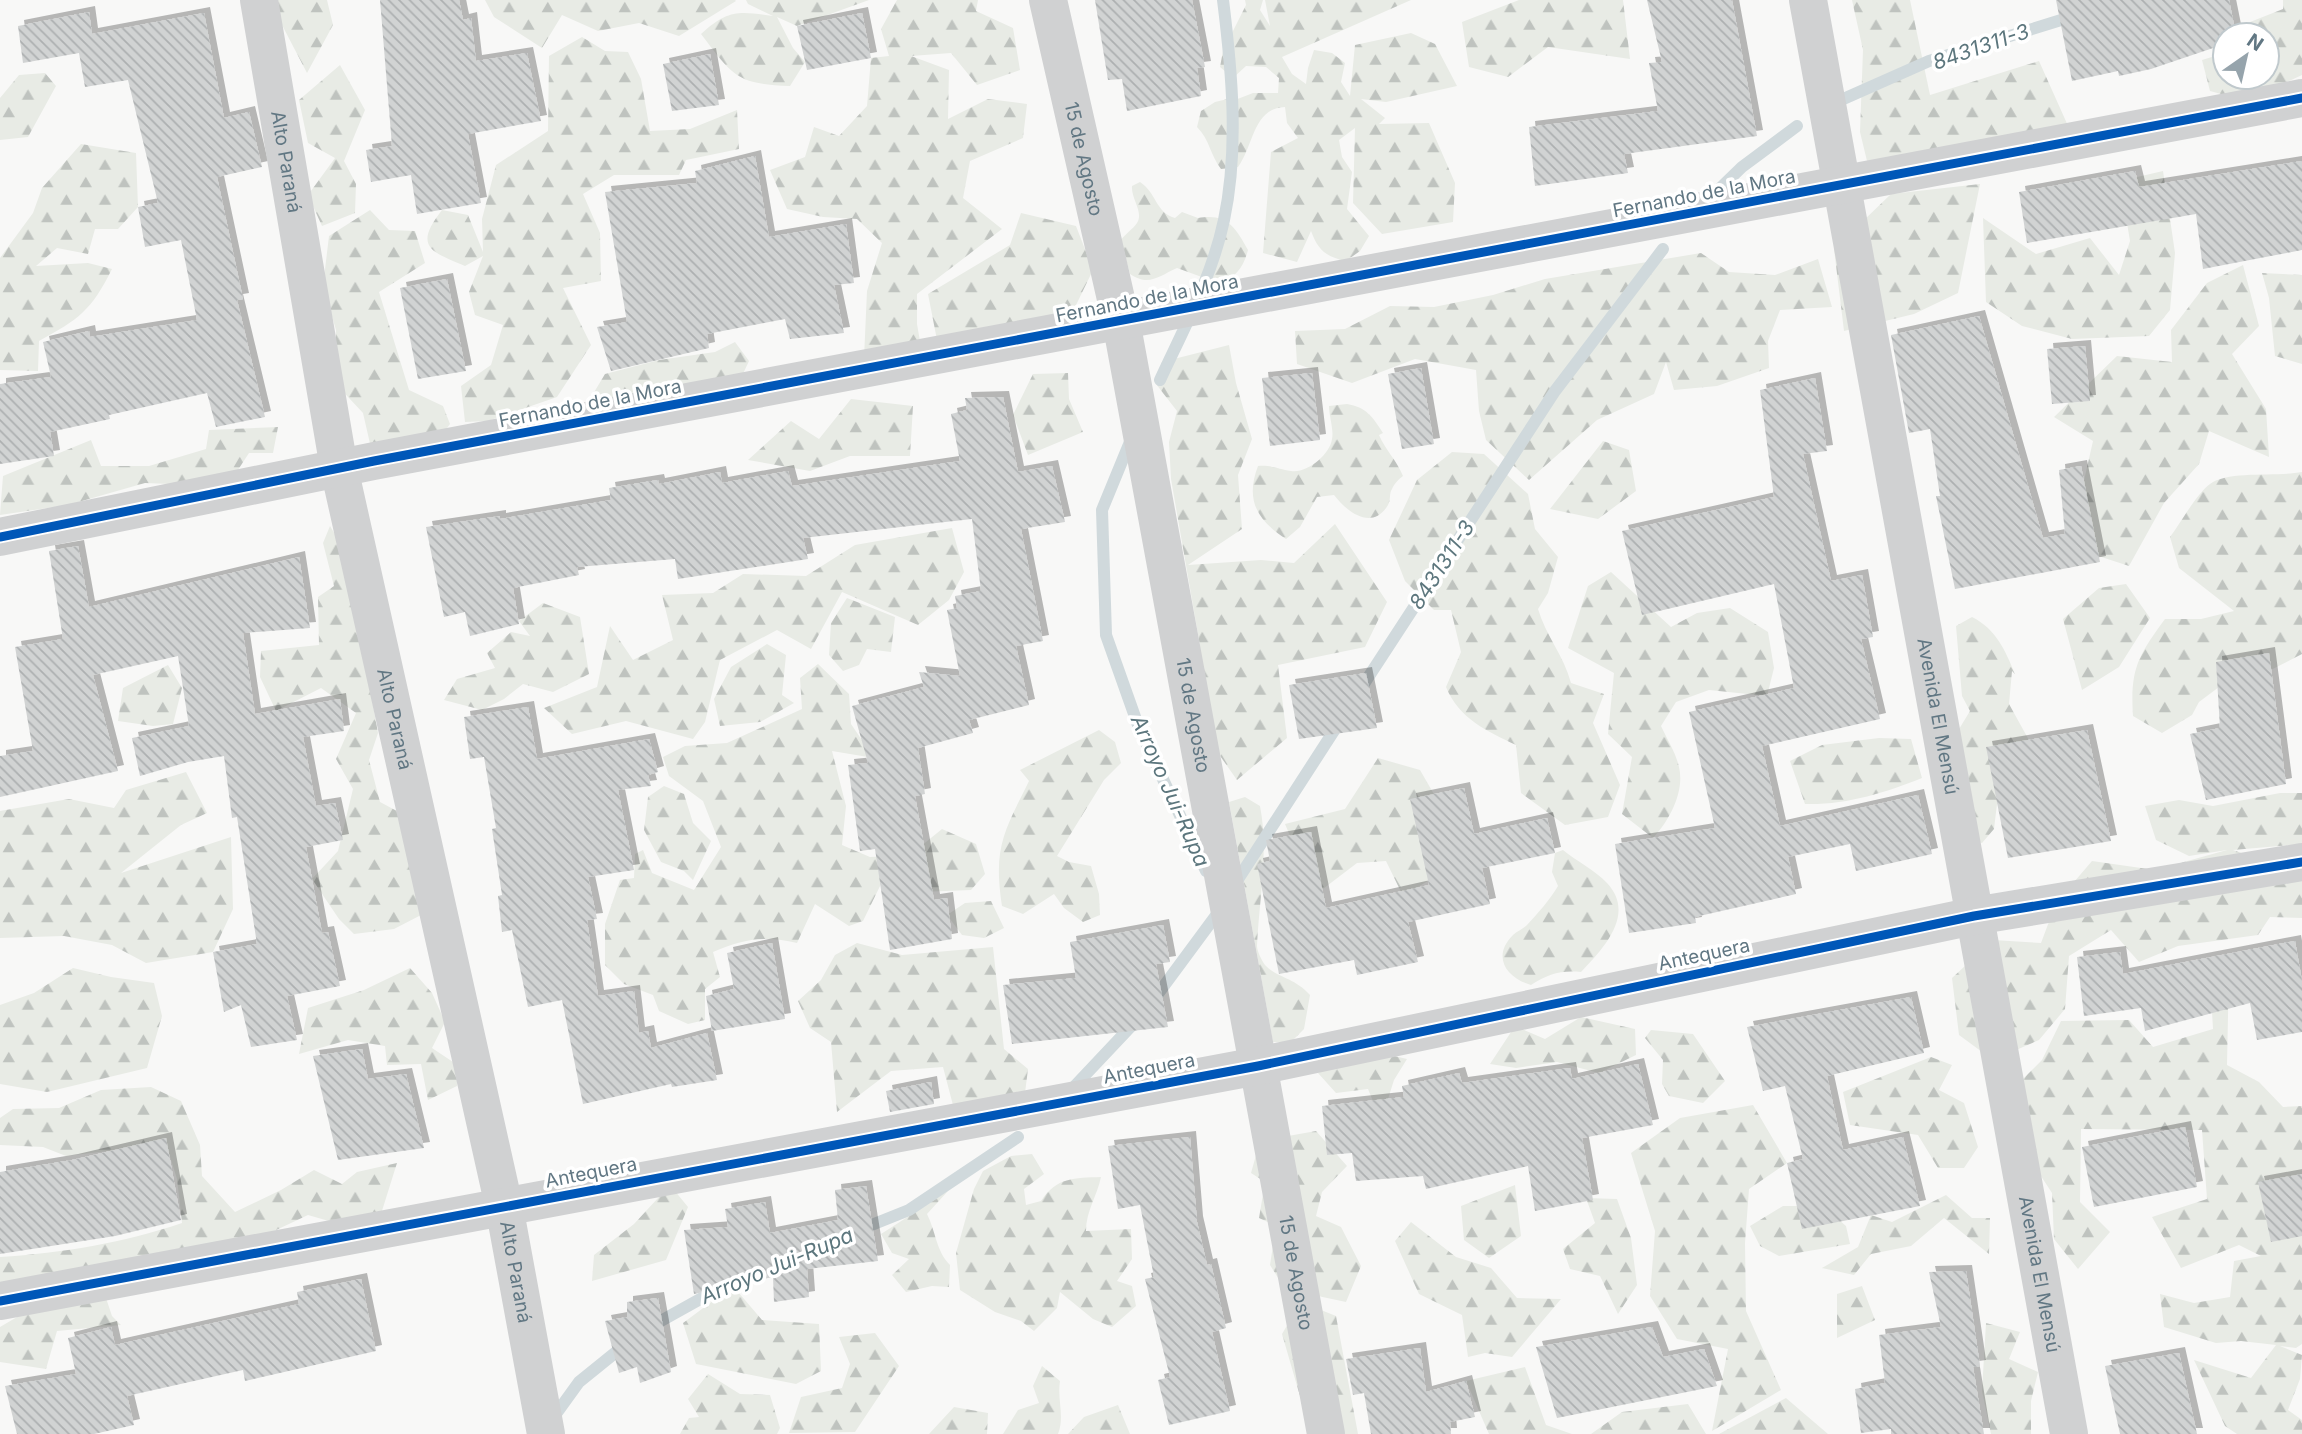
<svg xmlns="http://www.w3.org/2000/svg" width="2302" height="1434" viewBox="0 0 2302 1434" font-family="Inter,sans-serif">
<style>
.forest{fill:url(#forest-firs)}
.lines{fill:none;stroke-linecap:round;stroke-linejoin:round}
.stream{stroke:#d0d9dc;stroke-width:12}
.building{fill:url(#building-back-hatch);filter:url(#shadow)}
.minor{stroke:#d0d1d2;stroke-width:38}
.cycleway-casing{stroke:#fff;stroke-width:13}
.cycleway{stroke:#0057b8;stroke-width:9}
.labels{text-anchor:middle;stroke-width:7;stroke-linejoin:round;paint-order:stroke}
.street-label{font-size:19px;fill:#617783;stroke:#fff}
.water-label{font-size:21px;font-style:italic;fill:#5c767d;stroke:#fff}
</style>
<defs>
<pattern id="forest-firs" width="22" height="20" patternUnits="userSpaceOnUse" patternTransform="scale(1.75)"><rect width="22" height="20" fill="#e8ebe5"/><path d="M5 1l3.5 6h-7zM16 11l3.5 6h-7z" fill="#bfc3bf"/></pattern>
<pattern id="building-back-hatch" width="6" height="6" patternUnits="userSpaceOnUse" patternTransform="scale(1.75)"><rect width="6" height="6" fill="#d1d3d3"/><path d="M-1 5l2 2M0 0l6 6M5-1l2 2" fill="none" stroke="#adb0b1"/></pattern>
<filter id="shadow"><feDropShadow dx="6" dy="-6" stdDeviation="0" flood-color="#0004"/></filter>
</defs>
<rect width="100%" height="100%" fill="#f8f8f7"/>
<path class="forest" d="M269 0H327L333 25 307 73Z
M485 0H735L736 1 679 36 639 23 598 31 562 15 542 48 494 17Z
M746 0H869L797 26 777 17 793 48 805 62 790 86C736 84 733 76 701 34 728 9 739 11 773 16L748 4Z
M897 0H978L976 11 1013 28 1020 70 977 85 951 53 911 56 949 70 948 119 988 99 1027 104 1023 138 970 161 963 198 1002 229 917 294V324L921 347 864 358 867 291 882 243 857 219 823 217 787 209 770 170 805 157 814 127 839 136 867 106 871 58 889 56 881 29Z
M1245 0H1263L1260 10 1270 26 1265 0H1411L1282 57 1292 74 1306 84 1308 68 1314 50 1332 53 1345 63 1341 82 1350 96 1355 45 1411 33 1435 44 1457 86 1386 102 1361 99 1385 118 1379 124 1429 123 1455 183 1453 222 1382 234 1353 203 1355 128 1339 140 1342 157 1352 172 1347 209 1369 236 1360 251 1346 261C1326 257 1318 250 1311 231L1297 262 1263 253 1271 152 1298 138 1287 123 1285 107C1253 108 1254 145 1238 167L1221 169C1210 155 1210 140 1197 127L1201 111 1215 102 1232 98 1235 100 1253 93H1278L1279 78 1266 67 1246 66 1233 78 1220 67 1223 51 1246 5Z
M1519 0H1623L1630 59 1548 47 1508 77 1469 67 1462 22Z
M1852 0H1910L1930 95 2039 61 2073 137 1867 161 1860 132 1863 50Z
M2283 0H2302V75L2247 101 2210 91 2202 60 2225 53V77H2267V35H2242L2245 24 2283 9Z
M582 37 605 51 628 52 641 79 650 131 690 129 737 110 739 149 686 160 679 175H614L583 194 600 233 601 281 563 288 591 345 557 397 488 421 465 422 461 386 491 365 503 325 475 315 469 292 483 256 465 266C429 251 414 246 442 210L468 215 483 252 482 219 496 165 548 131 549 56Z
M340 65 365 110 344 161 356 184 355 213 322 226 308 195 335 158 308 143 299 100Z
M45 73 56 86 28 137 0 140V98L19 75Z
M81 144 136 153 138 207 118 229H95L88 254 57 248 36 266 88 263 112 269C91 311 79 319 39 341L38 371 0 370V258L33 213 42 188Z
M2163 171 2175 253 2170 310 2149 336 2072 339 2022 326 1986 302 1983 218 2036 254 2090 238 2119 275 2130 241 2120 181Z
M1140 182C1157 193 1155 212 1175 218L1182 212 1198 218C1226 213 1235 226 1248 250 1244 266 1236 277 1221 284L1177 268C1159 276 1149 287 1130 274L1121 240C1126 233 1132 230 1137 223 1144 212 1131 199 1132 186Z
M1980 184 1958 293 1914 314 1844 331 1834 249 1891 194Z
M370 210 389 230 415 231 425 263 379 292 409 390 443 406 450 424 430 451 374 461 363 413 335 383 336 330 323 286 329 236Z
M1021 213 1076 226 1093 270 1062 334 937 340 928 294 1010 245Z
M1701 253 1729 272 1775 275 1818 259 1832 307 1780 310 1768 341 1769 368 1717 386 1674 390 1666 362 1654 394 1597 420 1529 480 1486 440 1479 411 1476 370 1415 359 1352 383 1297 364 1295 331 1345 329 1390 306 1434 307 1493 295 1545 279Z
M2243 265 2259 326 2232 354 2266 409 2269 457 2209 431 2199 464 2164 503 2129 566 2083 551V485L2093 441 2054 417 2117 356 2172 362 2171 330 2207 283Z
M2262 273 2302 275V364L2275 356 2269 298Z
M735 342 749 361 741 378 601 418 590 399 605 374 659 360 715 352Z
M1229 345 1236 383 1252 439 1238 475 1242 529 1188 565 1261 560 1294 563 1335 524 1387 602 1365 647 1278 665 1287 738 1237 780 1211 743 1199 640 1171 479 1169 442 1177 411 1156 384 1162 362Z
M1068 373 1069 399 1083 432 1028 455 1013 415 1033 374Z
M851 399 913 406 910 456H850L810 471 748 460 791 421 819 439Z
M1347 404C1366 407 1373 417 1383 433L1379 435C1386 451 1396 459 1403 476 1399 479 1394 484 1392 489 1389 493 1391 500 1388 505 1372 532 1346 511 1334 495L1317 497 1300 527 1286 539C1257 520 1245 500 1258 466 1272 465 1278 469 1291 471 1306 474 1330 455 1332 439 1334 430 1329 416 1329 406Z
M278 427 273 453H249L234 476 194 485 145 483 68 505 0 515 3 476 91 440 101 466H149L206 449 209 430Z
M1603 441 1629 450 1636 491 1598 519 1550 509Z
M1452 452 1484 454 1528 494 1535 529 1558 557 1548 593 1538 609C1546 636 1564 656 1571 683L1604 694 1593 723 1620 785 1608 817 1565 825 1521 793 1516 745C1487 731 1459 719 1446 687L1461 652 1451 610H1434L1405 581 1389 540 1417 480Z
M2302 472V654L2261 675 2227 681 2199 702 2192 715 2162 733 2133 716C2130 669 2138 656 2165 619H2201L2234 611 2179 568 2170 537C2180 524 2197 493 2210 484 2228 470 2277 477 2302 472Z
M330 526 345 551 378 733 369 760 380 802 410 818 423 914 394 929 354 934 339 919 312 879 338 851 353 789 336 759 356 713 321 688 276 711 260 677 261 651 319 645 318 597 334 586 323 543Z
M952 528 964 572 949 600 918 625 842 592 811 649 777 630 720 660 705 722 693 739 626 721 572 734 544 708 597 687 610 626 633 660 673 640 662 595 713 593 743 574 806 576 855 545Z
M1611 572 1671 627 1697 613 1730 608 1768 632 1774 668 1767 696 1709 690 1676 702 1661 726C1667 739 1676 753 1679 767 1685 792 1669 821 1653 838L1622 814 1632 757 1608 734 1614 673 1568 648 1588 586Z
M2126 584 2150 618 2119 667 2082 690 2063 619 2099 588Z
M847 598 895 617 891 652 867 649 859 665 843 671 829 655 831 623Z
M543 603 580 617 589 674 553 692 523 684 504 699 482 710 444 700 457 679 495 668 487 653 511 632 530 636 519 621Z
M1972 617C1996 629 2005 650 2015 674L2012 671 2009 704 2035 751 2011 793 1997 804 1994 829 1982 843 1966 839 1953 739 1970 711 1962 696 1956 626Z
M767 644 786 655 782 695 794 703 760 722 720 726 714 699 731 667Z
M818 664 849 694 851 724 874 758 832 751 846 806 842 845 870 857 910 855 942 829 976 844 985 874 971 890 920 892 881 884 863 921 849 926 815 904 797 943C765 935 742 939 713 952L720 977 705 989V1020L688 1024 659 1011 653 995 624 984 605 965V924L620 880 634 878 635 854 643 850 652 873 694 890 721 847 703 801 669 776 663 757 685 746 727 743 802 709 800 678Z
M168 665 182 688 173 724 153 726 118 721 123 688Z
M1099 730 1115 742 1121 763 1104 780 1057 856 1069 862 1091 866 1099 894 1100 915 1083 922 1064 908 1054 894 1023 914 1002 906C993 847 1004 832 1029 781L1020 770Z
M1879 738 1911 739 1922 778C1884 793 1847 805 1805 804L1790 761 1822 745Z
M1378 758 1420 770 1435 796 1436 876 1403 896 1386 861 1357 863 1315 895 1285 824 1345 809Z
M186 772 207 813 181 825 121 873 231 837 233 909 213 952 146 963 112 945 64 936 0 938V811L69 799 114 808 126 790Z
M664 786 684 794 693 823 711 841 693 880 684 871 661 862 644 830 648 797Z
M2280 793H2302V844L2233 850 2302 875V918L2270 917 2258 935 2178 946 2139 962 2111 930 2069 956 2065 1009 2039 1040 1993 1060 1959 1035 1952 978 1993 940 2041 943 2056 903 2092 861 2155 870 2227 850 2189 856 2156 840 2145 806 2179 800 2213 806Z
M1245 797 1260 806C1269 852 1259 900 1257 946 1257 951 1262 961 1265 965 1277 978 1294 977 1310 995L1304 1029 1291 1042H1273L1229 802Z
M1563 850C1576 861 1595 870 1607 883 1636 914 1604 948 1581 972 1561 970 1548 974 1531 985 1507 978 1491 957 1513 935 1517 931 1523 929 1527 925 1538 913 1549 901 1558 886L1552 872 1555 853Z
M991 901 1004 928 984 938 962 935 947 915 965 903Z
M857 943 902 955 993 947 1004 1049 1028 1069 1025 1093 954 1109 943 1067 891 1071 837 1112 831 1042 810 1028 798 1001 821 980 835 955Z
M2229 967 2227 1065 2259 1082 2283 1107 2302 1106V1344L2296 1348 2280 1346 2302 1355 2300 1379 2288 1410 2302 1420V1434H2237L2225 1426 2194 1360 2251 1378 2276 1345 2241 1341 2216 1343 2164 1327 2160 1294 2194 1303 2230 1297 2234 1261 2261 1256 2239 1245 2181 1268 2152 1217 2207 1199 2202 1130 2081 1129 2080 1202 2110 1232 2078 1269 2054 1239 2052 1193 2015 1136 2007 1095 2042 1060 2061 1021 2129 1020 2153 1047 2213 1029 2210 978Z
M73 968 111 977 154 983 162 1016 147 1068 47 1092 0 1084V1005L34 993Z
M410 968 432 993 445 1022 432 1048 459 1066 457 1086 428 1100 421 1064 387 1065 385 1046 348 1040 299 1054 308 1008 364 990Z
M1581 1017 1635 1029 1636 1055 1599 1073 1557 1062 1516 1068 1490 1064 1515 1026 1545 1039Z
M1651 1030 1693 1034 1725 1081 1703 1103 1669 1096 1662 1084 1663 1060 1645 1038Z
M1369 1050 1407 1059 1394 1080 1381 1121 1368 1089 1336 1093 1318 1073Z
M1931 1057 1952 1065 1939 1090 1964 1103 1978 1147 1964 1168H1938L1918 1135 1850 1125 1843 1092Z
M151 1087 181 1101 200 1145 202 1176 235 1212 281 1190 314 1170 342 1184 357 1172 397 1163 381 1214 346 1226 308 1215 272 1232 0 1286V1257C64 1253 122 1243 182 1223L177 1179 166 1144 66 1156 43 1147 0 1145V1118L13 1109 59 1108 101 1090Z
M1753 1105 1787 1163 1749 1189 1745 1243 1746 1311 1781 1390 1712 1431 1728 1349 1677 1339 1650 1296 1655 1231 1631 1153 1680 1118Z
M1316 1131 1347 1166 1322 1192 1316 1216 1341 1227 1361 1266 1346 1302 1285 1289 1270 1265 1276 1226 1259 1218 1265 1182 1251 1173 1260 1141Z
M1032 1154 1044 1174 1024 1189 1026 1205 1041 1201C1057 1177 1074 1178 1101 1177 1097 1196 1086 1211 1086 1231L1131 1229 1132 1259 1117 1281 1132 1286 1136 1306 1112 1327 1093 1319 1060 1292 1057 1308 1034 1331 1021 1321 995 1312 960 1290 956 1253 974 1189 983 1171 1011 1156Z
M670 1185 688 1207 666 1260 592 1281 594 1255 634 1224Z
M1515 1185 1521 1236 1489 1258 1464 1240 1461 1206Z
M948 1191 927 1214C936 1232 936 1251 950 1265L949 1287 932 1286 906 1292 892 1275 909 1259 892 1253 881 1234Z
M1946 1195 1972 1218H1990L1989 1254 1944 1218 1911 1246 1871 1254 1854 1275 1822 1268 1858 1247 1871 1215 1892 1222Z
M1586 1198 1617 1199 1631 1238 1637 1285 1618 1314 1600 1276 1570 1269 1563 1249 1595 1223Z
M1783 1206H1823L1846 1226 1850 1244 1779 1256 1760 1246 1750 1226Z
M1411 1222 1456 1257 1491 1268 1517 1298 1561 1299 1512 1357 1485 1353 1468 1357 1462 1315 1419 1294 1395 1241Z
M733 1286 762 1320 819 1324 821 1371 796 1384 696 1364 683 1323Z
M1862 1286 1875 1320 1837 1338V1294Z
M106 1298 112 1316 121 1325 57 1331 46 1369 0 1362V1327L29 1310Z
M1301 1302 1336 1316 1358 1434H1311L1282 1334Z
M1986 1323 2020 1332 2009 1359 2038 1372 2031 1401V1434H1991L1982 1391Z
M875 1333 899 1366 855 1432 789 1433 801 1397 842 1388 850 1364 839 1337Z
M1042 1366 1060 1381C1057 1400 1065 1416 1058 1434H1003L1018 1410 1039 1403 1033 1386Z
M1525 1367 1546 1425 1572 1434H1489L1466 1381Z
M708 1374 740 1394 770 1395 780 1428 777 1434H680L689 1418 699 1417 688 1399Z
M1786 1398 1828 1434H1719Z
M1688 1404 1706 1434H1591L1622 1412Z
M1118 1405 1130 1434H1068L1084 1417Z
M954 1407 988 1413 987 1434H929Z"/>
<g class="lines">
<path class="stream" d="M1832 104 1929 61 2074 16
M1709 199 1742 167 1797 126
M1160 380C1184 328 1212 277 1224 220 1239 149 1232 72 1223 0
M1132 437 1102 510 1106 635 1139 728 1206 871
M1358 693 1555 391 1663 249
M1233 887 1339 723
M1152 1002 1220 910
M1071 1090 1138 1019
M859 1230 909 1210 1018 1137
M650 1327 729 1283
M553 1418 579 1382 626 1344"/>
</g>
<path class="building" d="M380 0H459L463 20 471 18 476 61 527 53 541 121 468 134 481 203 417 214 411 175 371 182 366 150 392 146Z
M1095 0H1192L1205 67 1197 68 1201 96 1127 111 1122 79 1108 80Z
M1647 0H1732L1757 136 1624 154 1628 173 1535 186 1529 127 1658 111 1649 63 1662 62Z
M2056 0H2229L2236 35H2225V44L2151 69 2119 76 2118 71 2072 81Z
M89 12 92 34 204 13 224 118 249 112 262 167 217 177 243 299 237 300 265 417 216 427 207 393 109 415 110 419 50 432 54 456 0 464V384L51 377 43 342 89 331 90 337 197 320 181 240 145 247 138 207 158 203 128 80 85 87 79 53 23 63 18 26Z
M862 13 871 58 807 70 797 26Z
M710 54 719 105 672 111 663 64Z
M755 156 769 237 846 224 854 283 834 285 844 333 790 339 785 319 707 334 709 348 611 371 597 327 627 322 605 192 697 183 695 171Z
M2302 161V250L2203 269 2196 214 2027 243 2019 192 2135 171 2139 187Z
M447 279 466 371 418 379 400 288Z
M1979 316 2043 538 2065 534 2059 470 2081 466 2100 562 1955 589 1936 496H1940L1930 429 1909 433 1891 335Z
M2085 346 2090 401 2052 404 2047 349Z
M1421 368 1434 444 1402 449 1388 374Z
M1312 373 1320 440 1270 446 1262 378Z
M1815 378 1827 451 1803 454 1831 581 1862 575 1873 637 1861 639 1880 719 1762 746 1780 826 1918 795 1932 854 1856 871 1850 844 1788 857 1796 894 1695 917 1696 923 1629 933 1615 844 1715 828 1689 712 1794 688 1774 584 1642 615 1622 531 1774 497 1760 390Z
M1003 397 1018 472 1052 466 1065 522 1021 529 1043 641 1016 646 1029 705 969 720 973 733 918 748 925 794 915 796 934 900 947 898 952 939 890 950 875 849 860 851 848 765 868 763 852 706 924 687 919 672 960 676 947 610 957 608 955 596 981 591 972 519 803 538 808 559 678 579 675 559 577 567 579 575 513 588 519 624 470 636 465 612 444 617 426 527 500 516V519L611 500 609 488 658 480 659 484 720 472 722 483 788 471 792 486 960 461 951 414 967 410 965 398Z
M78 546 89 607 299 557 310 628 243 633 255 714 340 699 344 731 303 737 316 806 335 803 343 840 306 847 322 933 328 932 340 986 287 996 297 1040 251 1047 241 1005 224 1012 213 952 257 944 237 817 232 818 224 756 188 762 140 776 132 738 189 726 178 656 93 675 118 771 0 797V756L33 751 15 647 63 639 49 551Z
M2269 653 2286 784 2206 800 2190 734 2220 728 2216 662Z
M1366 673 1377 728 1299 739 1289 685Z
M528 707 537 759 649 739 658 772 648 775 651 786 618 790 634 870 588 877 597 919 587 920 598 996 634 991 639 1033 648 1031 651 1048 707 1033 717 1080 672 1087 671 1084 583 1104 562 1000 528 1007 512 930 502 932 498 896 502 895 492 829 496 828 484 757 470 759 464 717Z
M2087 730 2111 841 2008 858 1986 747Z
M1464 788 1474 834 1547 818 1555 853 1482 868 1490 904 1408 922 1418 962 1357 975 1354 960 1279 974 1257 864 1270 861 1266 840 1311 832 1326 908 1429 885 1410 799Z
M1163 925 1170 962 1156 964 1168 1027 1012 1044 1003 985 1076 978 1070 942Z
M2295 941 2302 981V1032L2257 1040 2250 1003 2145 1031 2141 1008 2084 1016 2077 957 2120 952 2123 974Z
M772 943 785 1019 712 1031 706 996 734 989 727 953Z
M1911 997 1924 1053 1827 1076 1843 1150 1903 1137 1920 1206 1802 1229 1787 1163 1803 1159 1785 1086 1763 1091 1747 1027Z
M362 1049 368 1079 406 1074 424 1148 338 1160 313 1056Z
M1638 1064 1653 1125 1582 1138 1593 1200 1535 1211 1528 1166 1426 1189 1423 1176 1356 1181 1352 1153 1327 1155 1322 1106 1404 1097 1402 1086 1459 1073 1462 1083 1570 1068 1572 1079Z
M931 1082 934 1104 890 1112 886 1091Z
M2185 1127 2197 1187 2094 1207 2082 1147Z
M1190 1137 1197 1222 1207 1265 1211 1264 1226 1328 1212 1332 1230 1411 1169 1425 1158 1380 1170 1377 1145 1279 1154 1277 1140 1205 1118 1209 1108 1146Z
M166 1138 181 1220 115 1236 0 1254V1172L72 1160Z
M2302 1174V1236L2271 1242 2258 1182Z
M866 1186 878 1261 807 1269 809 1297 774 1302 773 1277 694 1294 684 1230 728 1227 725 1209 765 1202 770 1233 838 1220 835 1190Z
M1966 1271 1980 1366 1973 1367 1984 1434H1891V1429L1861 1433 1855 1389 1885 1383 1879 1335 1941 1327 1929 1272Z
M361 1279 376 1351 245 1381 243 1370 127 1396 134 1425 94 1434H17L5 1386 76 1374 68 1338 111 1327 115 1345 299 1304 297 1292Z
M658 1298 671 1372 640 1383 637 1367 619 1373 605 1321 627 1317V1302Z
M1652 1327 1663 1357 1704 1349 1717 1386 1557 1418 1536 1347Z
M1420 1348 1426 1392 1466 1381 1475 1417 1450 1422 1451 1434H1371L1364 1393 1353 1395 1346 1359Z
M2179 1353 2197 1434H2120L2105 1366Z"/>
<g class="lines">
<g class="minor">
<path id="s1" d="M259 0 339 468 504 1206 546 1434"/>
<path id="s2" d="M1048 0 1121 321 1326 1434"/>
<path id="s3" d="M1808 0 2069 1434"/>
<path d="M0 537 374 461 2302 98"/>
<path d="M0 1301 1258 1066 1974 916 2302 862"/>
</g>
<defs>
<path id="cycleway" d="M0 537 374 461 2302 98
M0 1301 1258 1066 1974 916 2302 862"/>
</defs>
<use href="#cycleway" class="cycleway-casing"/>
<use href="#cycleway" class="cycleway"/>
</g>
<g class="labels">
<g class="street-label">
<text dy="7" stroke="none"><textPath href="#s2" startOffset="163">15 de Agosto</textPath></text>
<text dy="7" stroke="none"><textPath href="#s1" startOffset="164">Alto Paraná</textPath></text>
<text transform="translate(1704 193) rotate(-11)" y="7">Fernando de la Mora</text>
<text transform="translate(1147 298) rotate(-11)" y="7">Fernando de la Mora</text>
<text transform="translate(590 403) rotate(-11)" y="7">Fernando de la Mora</text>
<text dy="7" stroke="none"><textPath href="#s2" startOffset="730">15 de Agosto</textPath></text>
<text dy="7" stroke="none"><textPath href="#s3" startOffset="728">Avenida El Mensú</textPath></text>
<text dy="7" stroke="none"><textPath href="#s1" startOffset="732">Alto Paraná</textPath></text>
<text transform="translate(1704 954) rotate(-12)" y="7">Antequera</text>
<text transform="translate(1149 1068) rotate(-11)" y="7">Antequera</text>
<text transform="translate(591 1172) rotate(-11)" y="7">Antequera</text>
<text dy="7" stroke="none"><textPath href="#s1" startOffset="1298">Alto Paraná</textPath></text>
<text dy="7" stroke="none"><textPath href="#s2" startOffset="1297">15 de Agosto</textPath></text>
<text dy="7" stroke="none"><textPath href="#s3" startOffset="1295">Avenida El Mensú</textPath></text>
</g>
<g class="water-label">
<text transform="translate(1981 47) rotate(-19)" y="7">8431311-3</text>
<text transform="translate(1442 565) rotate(-57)" y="7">8431311-3</text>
<text transform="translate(1170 791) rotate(66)" y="7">Arroyo Jui-Rupa</text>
<text transform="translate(777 1266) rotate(-23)" y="7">Arroyo Jui-Rupa</text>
</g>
</g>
<g transform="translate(2246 56) rotate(34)"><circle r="33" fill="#ffffff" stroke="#c0c9cd" stroke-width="2"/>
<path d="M0-5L12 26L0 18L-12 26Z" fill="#96a4ac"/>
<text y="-10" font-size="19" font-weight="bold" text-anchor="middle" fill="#617783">N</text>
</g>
</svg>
